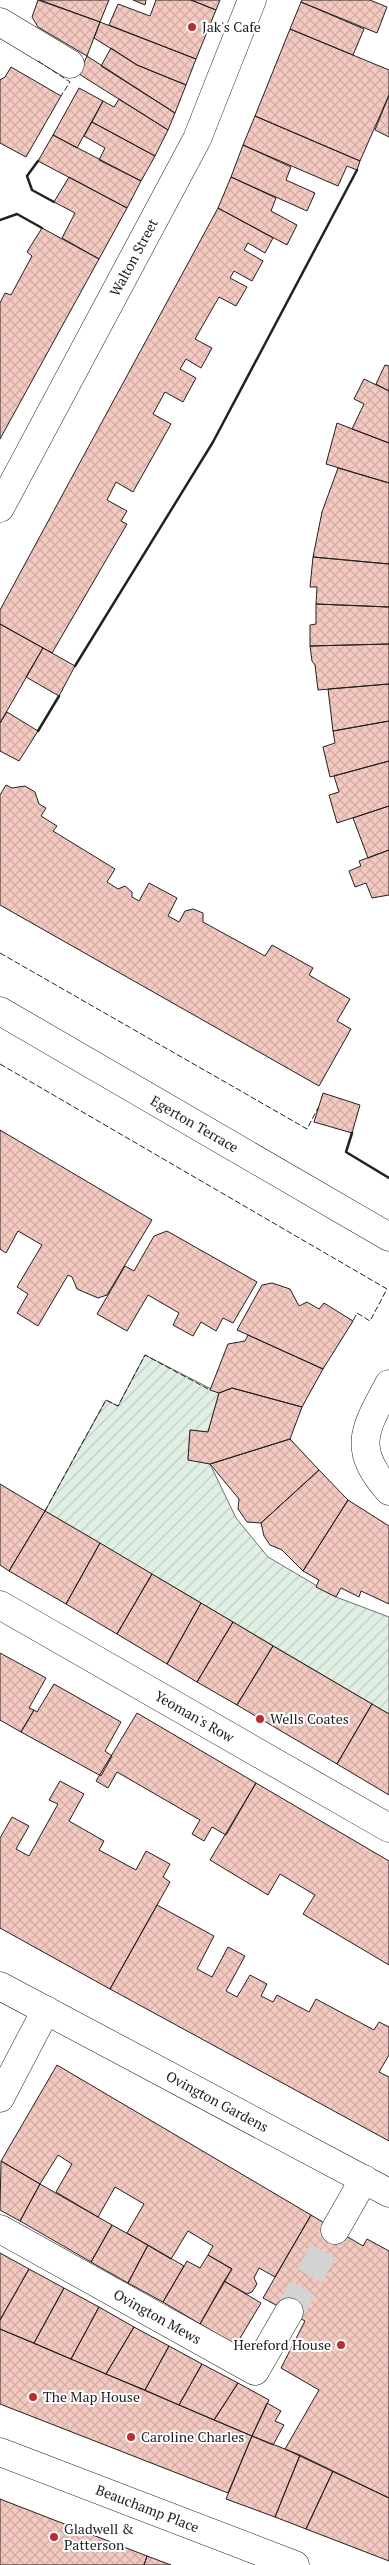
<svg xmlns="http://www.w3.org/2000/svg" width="389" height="2565" viewBox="0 0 389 2565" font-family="'PT Serif',serif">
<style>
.garden{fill:url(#garden-furrows);stroke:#6f6f6f}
.building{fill:url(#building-cross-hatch);stroke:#222}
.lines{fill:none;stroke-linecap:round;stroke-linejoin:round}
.street-tunnel{stroke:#d3d3d3;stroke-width:28;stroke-dasharray:28 14;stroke-linecap:butt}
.street-casing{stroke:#222;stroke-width:29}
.secondary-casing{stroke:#222;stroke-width:29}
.street{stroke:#fff;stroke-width:28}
.secondary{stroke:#fff;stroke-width:28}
.fence{stroke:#222;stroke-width:1;stroke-dasharray:6 2.5;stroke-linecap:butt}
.wall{stroke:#222;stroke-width:2.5}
.poi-dot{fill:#c62828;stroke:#fff;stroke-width:2}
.labels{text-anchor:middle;stroke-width:4;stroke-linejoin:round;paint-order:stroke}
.poi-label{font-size:14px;fill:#222;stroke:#fff;text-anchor:start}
.street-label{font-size:14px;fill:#222;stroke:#fff}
</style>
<defs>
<pattern id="garden-furrows" width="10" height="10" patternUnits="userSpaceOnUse" patternTransform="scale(1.25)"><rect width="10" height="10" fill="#e0efe3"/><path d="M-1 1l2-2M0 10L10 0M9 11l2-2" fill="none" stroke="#c0cdc2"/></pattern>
<pattern id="building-cross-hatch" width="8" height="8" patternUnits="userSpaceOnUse" patternTransform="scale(1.25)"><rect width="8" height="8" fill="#f3c9c0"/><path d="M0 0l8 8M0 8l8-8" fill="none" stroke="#d0aca5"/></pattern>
</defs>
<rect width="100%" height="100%" fill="#fff"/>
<path class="garden" d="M145 1355 219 1393 208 1432 190 1430 188 1459 210 1464 236 1518 268 1557 336 1597 389 1617V1714L45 1511 106 1400 118 1406Z"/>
<path class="building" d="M38 0 100 22 87 56 38 27 32 17Z
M40 0H109L100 22Z
M133 0H146L145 5Z
M156 0H191L216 10 196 59 109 25 118 4 150 16Z
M191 0H220L216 10Z
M302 0H370L387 7 377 33 301 2Z
M301 2 364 29 353 55 290 29Z
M100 22 196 59 186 85 137 65 94 38Z
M290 29 389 70V95L360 161 255 116Z
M111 48 137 65 186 85 175 113 101 66Z
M87 56 175 113 168 130 79 74Z
M11 67 61 96 26 157 0 143V80L5 77Z
M79 88 103 101 77 148 53 135Z
M389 95V137L375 130Z
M119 99 168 130 155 156 92 122 103 101 114 107Z
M255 116 360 161 357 170 347 166 338 186 243 145Z
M92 122 155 156 141 181 99 160 105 148 84 136Z
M53 135 141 181 127 208 38 161Z
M243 145 291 167 286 180 315 193 307 211 231 177Z
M69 177 127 208 99 259 62 238 75 213 54 202Z
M231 177 276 198 271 211 297 225 287 245 218 208Z
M218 208 273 238 265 253 248 243 244 250 263 261 252 281 234 271 230 278 247 287 236 306 219 297 195 339 212 348 201 368 186 359 180 369 196 378 183 402 165 392 153 414 171 424 133 492 116 482 107 500 127 511 121 521 127 524 52 653 0 624V610Z
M42 228 99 259 0 439V303L5 293 11 295 32 256 27 252Z
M385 365 389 366V391L376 384Z
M364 379 389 391V443L352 429 364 404 354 399Z
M337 423 389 443V483L326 464Z
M338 468 389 483V564L313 557 322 512Z
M313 557 389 564V607L316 604 317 587H310Z
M316 604 389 607V644L310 646V625L316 624Z
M0 624 43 648 0 723Z
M389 644V684L318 690 315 665 312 661 310 646Z
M43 648 75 666 59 696 26 677Z
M389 684V721L333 731 328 689Z
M7 712 38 731 19 761 0 751V723Z
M389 721V761L330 777 323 747 335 743 333 731Z
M389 761V806L337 823 329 795 339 792 334 776Z
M6 785 12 788 25 786 35 792 39 804 46 808 41 816 57 826 53 831 115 869 107 882 118 889 125 886 132 892V897L139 901 149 883 177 898 168 916 179 922 185 911 193 909 203 913V922L265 956 272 945 313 968 309 975 350 999 337 1021 351 1029 319 1086 0 905V795Z
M389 806V850L368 858 353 818Z
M389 850V895L372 898 366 883 355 887 349 871 361 866 359 861Z
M323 1093 360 1105 352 1133 314 1122Z
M0 1130 152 1220 107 1295 98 1298 77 1289 72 1277 68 1275 38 1326 17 1313 28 1294 17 1287 42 1245 18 1231 6 1253 0 1249Z
M167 1231 257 1282 233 1323 223 1318 216 1331 201 1322 193 1336 173 1325 179 1313 148 1295 127 1331 97 1314 125 1266 134 1271 154 1236Z
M272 1283 290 1289 299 1306 307 1302 319 1309 324 1303 353 1321 323 1369 237 1330 262 1285Z
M248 1335 323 1369 302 1407 232 1388 219 1393 210 1390 228 1344 245 1341Z
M232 1388 302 1407 290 1439 210 1464 188 1460 190 1430 208 1432 219 1393Z
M290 1439 319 1470 261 1523 247 1522 238 1509 239 1499 210 1464Z
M319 1470 348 1500 303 1571 282 1550 270 1545 264 1536 261 1523Z
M0 1484 45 1511 9 1571 0 1565Z
M348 1500 389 1526V1604L361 1591 359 1597 341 1588 336 1597 316 1587 319 1580 303 1571Z
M45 1511 100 1543 66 1604 9 1571Z
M100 1543 152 1574 117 1634 66 1604Z
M152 1574 201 1603 167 1664 117 1634Z
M201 1603 233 1622 197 1682 167 1664Z
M233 1622 273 1646 237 1705 197 1682Z
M273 1646 372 1704 337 1764 237 1705Z
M0 1653 46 1678 29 1708 34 1710 21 1732 0 1720Z
M54 1684 121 1722 105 1751 112 1756 101 1776 21 1732 34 1710 37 1712Z
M372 1704 389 1714V1795L337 1764Z
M137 1713 256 1783 226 1835 212 1827 204 1841 192 1834 200 1820 117 1772 108 1788 96 1781Z
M60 1781 84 1794 69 1821 104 1841 99 1850 136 1870 146 1851 170 1864 163 1877 170 1882 110 1989 0 1928V1838L12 1817 29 1826 16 1849 29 1856 58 1804 49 1800Z
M256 1783 389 1861V1965L303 1914 315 1895 280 1874 268 1895 210 1860Z
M157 1905 214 1936 197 1969 212 1977 228 1947 245 1956 226 1991 237 1997 250 1975 267 1984 261 1996 273 2002 277 1995 309 2012 316 1999 374 2030 379 2022 389 2027V2055L379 2072 389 2077V2141L110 1989Z
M57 2065 311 2215 275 2277 259 2268 254 2278 257 2284 252 2292 247 2294 224 2281 232 2269 208 2255 213 2246 188 2231 171 2259 127 2233 144 2204 115 2187 98 2217 56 2192 72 2164 58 2155 40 2184 1 2161Z
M1 2161 40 2184 20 2221 0 2210Z
M40 2184 112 2225 91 2262 20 2221Z
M311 2215 363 2246 367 2239 389 2251V2498L285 2449 319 2390 281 2368 305 2321 263 2298Z
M112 2225 148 2245 128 2283 91 2262Z
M148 2245 184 2266 163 2302 128 2283Z
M0 2253 29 2269 0 2320Z
M208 2255 232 2269 200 2324 163 2302 187 2261 200 2268Z
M29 2269 64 2288 34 2343 0 2329V2320Z
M224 2281 261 2303 236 2345 200 2324Z
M64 2288 99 2307 71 2359 34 2343Z
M99 2307 134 2327 106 2374 71 2359Z
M134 2327 169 2346 145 2390 106 2374Z
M0 2329 252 2436 228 2493 0 2404Z
M169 2346 202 2364 179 2405 145 2390Z
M202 2364 238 2383 214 2420 179 2405Z
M238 2383 269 2400 252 2436 214 2420Z
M267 2403 281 2411 275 2421 284 2425 273 2445 252 2436Z
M252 2436 300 2455 275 2517 226 2499Z
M300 2455 333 2471 306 2529 275 2517Z
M333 2471 389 2498V2561L306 2529Z
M0 2499 147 2556 144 2565H0Z
M147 2556 171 2565H144Z"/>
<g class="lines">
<path class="street-tunnel" d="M289 2312 335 2230"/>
<defs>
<g id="street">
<path d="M0 22 70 64"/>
<path id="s1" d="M0 508 197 139 252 0"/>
<path id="s2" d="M0 1011 389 1237"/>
<path d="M389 1384C365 1429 351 1448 389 1491"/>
<path id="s3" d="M0 1605 389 1828"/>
<path id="s4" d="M0 1986 389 2193"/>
<path d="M0 2098 46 2010"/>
<path id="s5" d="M0 2229 255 2371 289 2312"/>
<path d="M335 2230 364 2179"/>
</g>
<g id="secondary">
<path id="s6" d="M0 2452 295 2565"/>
</g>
</defs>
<use href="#street" class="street-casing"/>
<use href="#secondary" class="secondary-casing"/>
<use href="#street" class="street"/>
<use href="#secondary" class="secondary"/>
<path class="fence" d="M38 61 70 82 61 96
M0 953 307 1129 318 1108
M0 1064 387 1289 370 1321 357 1313 353 1321
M45 1511 106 1400 118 1406 145 1355 210 1390"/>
<path class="wall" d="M38 161 27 176 32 190 54 202
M0 220 17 214 42 228
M75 666 213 442 357 170
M38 731 59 696
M352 1133 346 1152 389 1178"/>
</g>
<g class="poi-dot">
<circle cx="192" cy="27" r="5"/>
<circle cx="260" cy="1719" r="5"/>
<circle cx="341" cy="2345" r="5"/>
<circle cx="33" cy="2397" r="5"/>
<circle cx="131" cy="2437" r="5"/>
<circle cx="54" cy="2537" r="5"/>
</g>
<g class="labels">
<g class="poi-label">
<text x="202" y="32">Jak's Cafe</text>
<text x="270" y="1724">Wells Coates</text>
<text x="331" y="2350" text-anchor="end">Hereford House</text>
<text x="43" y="2402">The Map House</text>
<text x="141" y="2442">Caroline Charles</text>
<text x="64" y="2534">Gladwell &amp;<tspan x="64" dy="16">Patterson</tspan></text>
</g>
<g class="street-label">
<text dy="5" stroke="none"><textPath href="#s1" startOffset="284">Walton Street</textPath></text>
<text dy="5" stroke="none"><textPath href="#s2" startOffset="225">Egerton Terrace</textPath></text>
<text dy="5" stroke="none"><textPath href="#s3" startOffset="224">Yeoman's Row</textPath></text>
<text dy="5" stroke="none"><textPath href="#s4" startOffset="246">Ovington Gardens</textPath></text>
<text dy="5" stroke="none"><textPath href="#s5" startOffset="180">Ovington Mews</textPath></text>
<text dy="5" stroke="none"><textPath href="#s6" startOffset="158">Beauchamp Place</textPath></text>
</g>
</g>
</svg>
